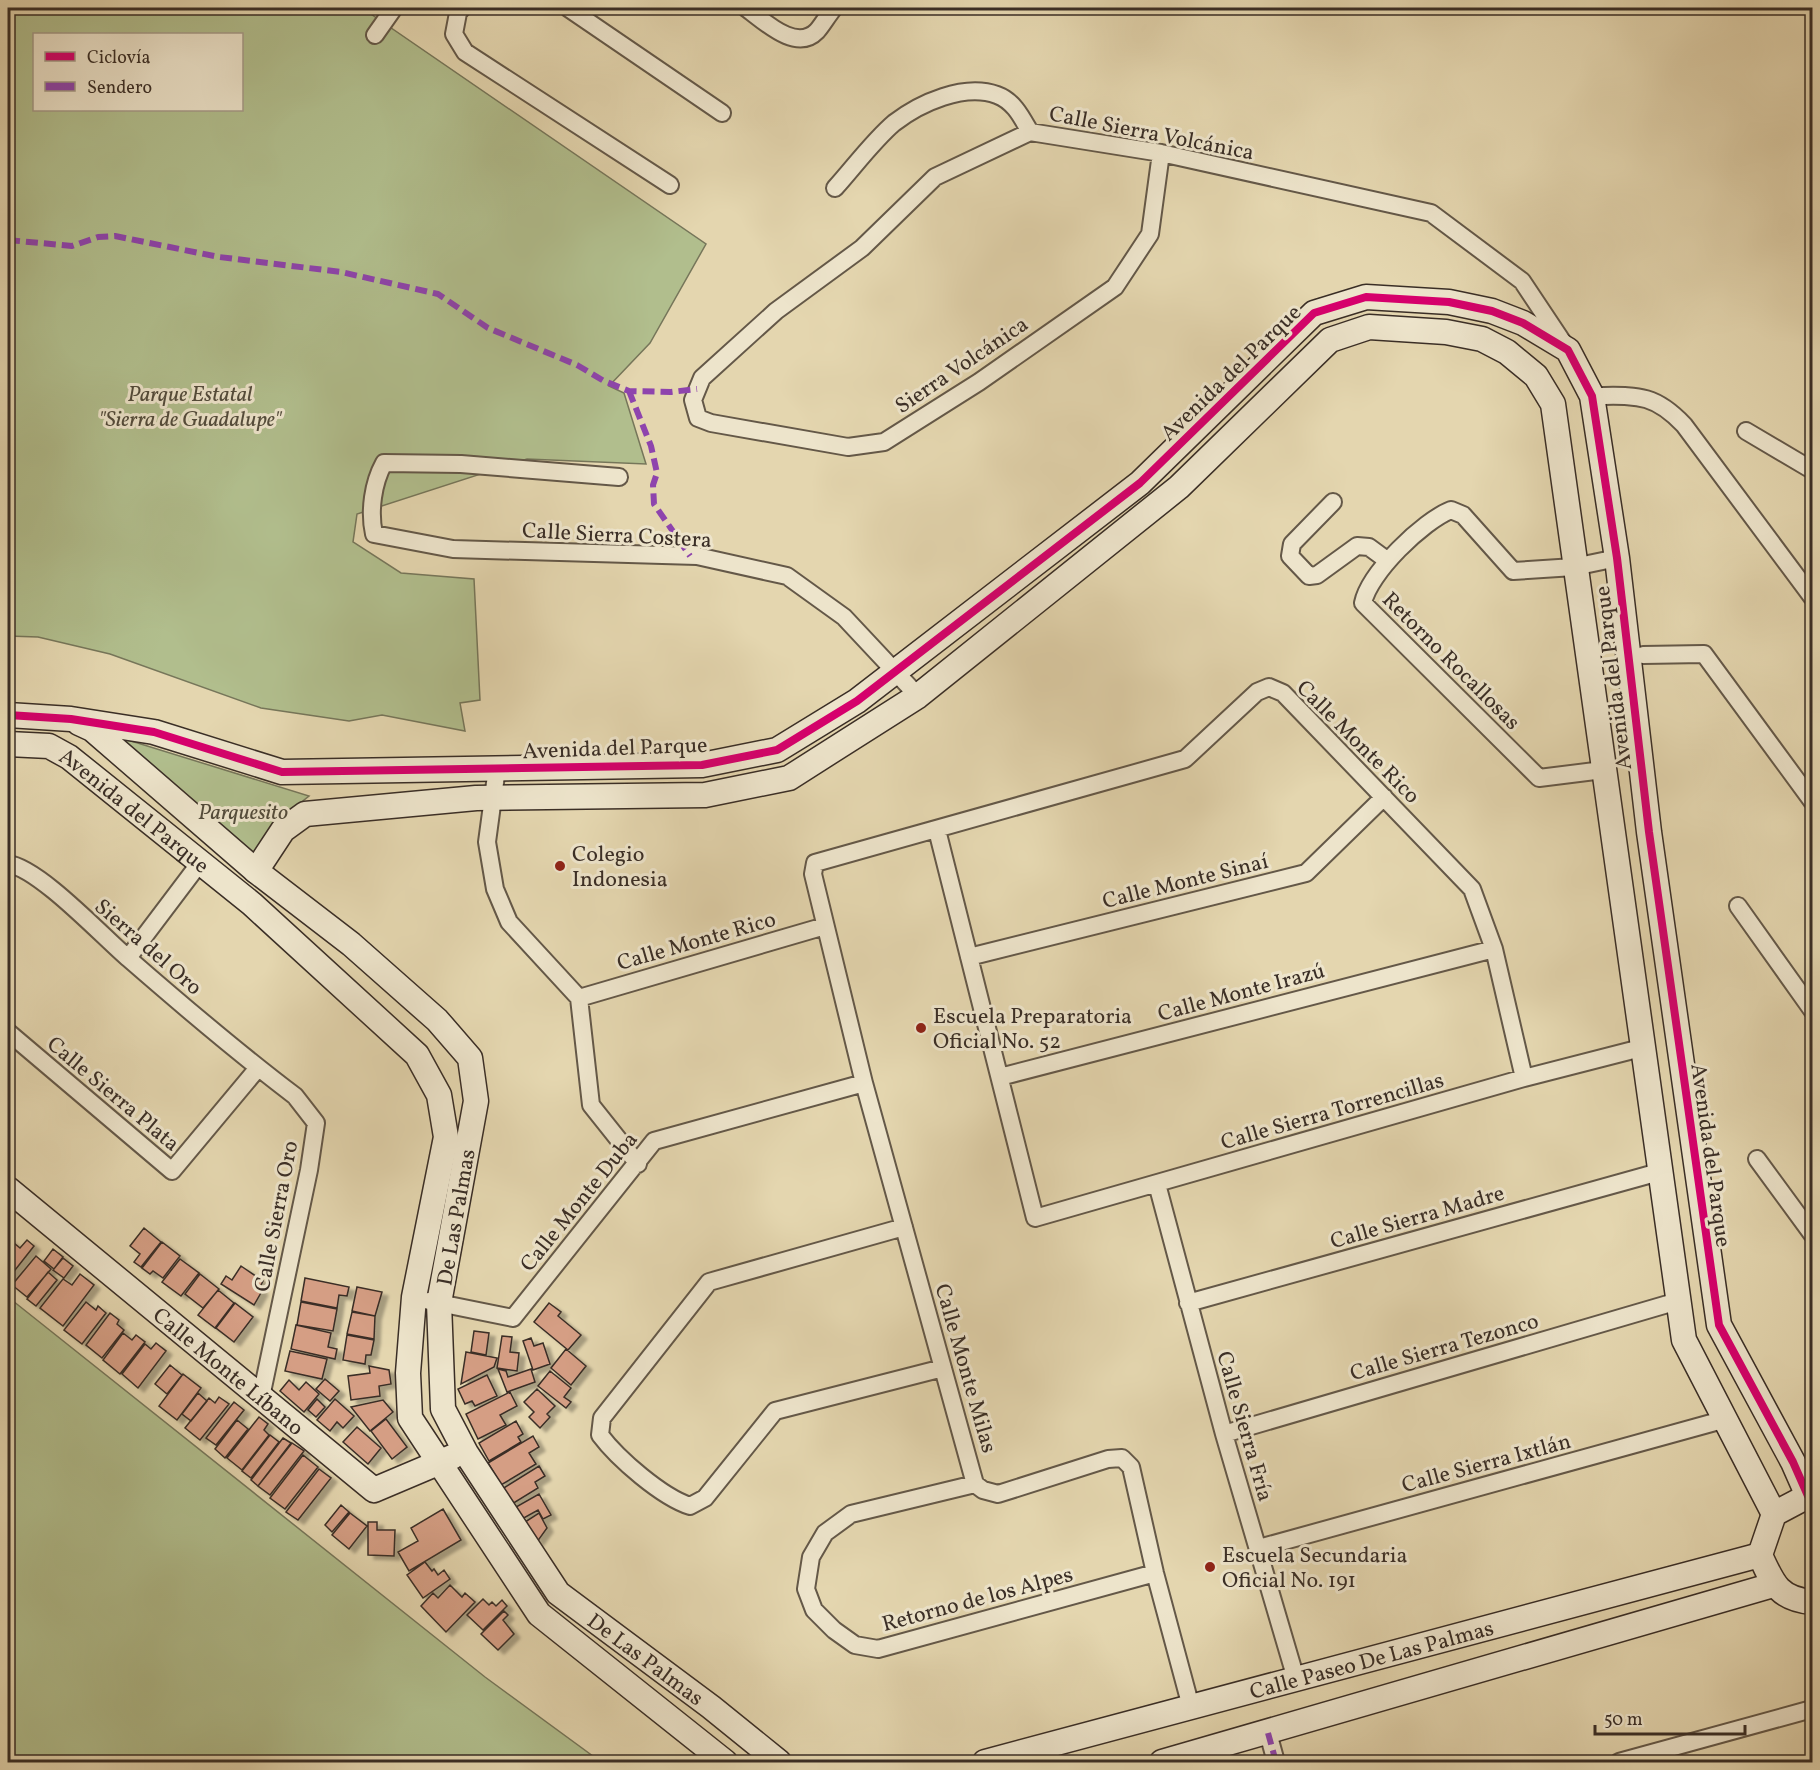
<svg xmlns="http://www.w3.org/2000/svg" width="1820" height="1770" viewBox="0 0 1820 1770" font-family="Vollkorn,serif">
<style>
.green{fill:#b1be8d;stroke:#76765a;stroke-width:1.5;fill-rule:evenodd}
.building{fill:#d59e84;stroke:#3a2e26;stroke-width:1.5;filter:url(#shadow)}
.lines{fill:none;stroke-linecap:round;stroke-linejoin:round}
.street-casing{stroke:#645848;stroke-width:20}
.secondary-casing{stroke:#3a2e26;stroke-width:27}
.street{stroke:#ede4cb;stroke-width:16}
.secondary{stroke:#ede4cb;stroke-width:24}
.quiet{stroke:#8e44ad;stroke-width:6;stroke-dasharray:12 6;stroke-linecap:butt}
.cycleway-casing{stroke:#ede4cb;stroke-width:11}
.cycleway{stroke:#d6006c;stroke-width:8}
.poi-dot{fill:#8f2418;stroke:#ede4cb;stroke-width:2}
.labels{text-anchor:middle;stroke-width:6;stroke-linejoin:round;paint-order:stroke}
.street-label{font-size:22px;fill:#3a2e26;stroke:#ede4cb}
.park-label{font-size:22px;font-style:italic;fill:#524b3b;stroke:#ede4cb}
.poi-label{font-size:22px;fill:#3a2e26;stroke:#ede4cb;text-anchor:start}
</style>
<defs>
<filter id="shadow"><feDropShadow dx="6" dy="4" stdDeviation="1.5" flood-color="#0004"/></filter>
</defs>
<rect width="100%" height="100%" fill="#e4d6af"/>
<filter id="stains"><feTurbulence type="fractalNoise" baseFrequency=".00333" numOctaves="4"/><feColorMatrix values="0 0 0 0 .2 0 0 0 0 .09 0 0 0 0 .02 0 0 0 .5 -.17"/></filter>
<radialGradient id="worn" r=".72"><stop offset=".6" stop-color="#630" stop-opacity="0"/><stop offset="1" stop-color="#630" stop-opacity=".3"/></radialGradient>
<path class="green" d="M8 8H362L706 244 650 343 609 386 624 393 646 464 527 459 357 514 353 542 401 573 474 579 480 700 460 703 465 731 382 715 349 721 261 708 110 654 38 637 8 636ZM34 34H242V110H34Z
M102 732 309 796 274 824 254 866Z
M8 1297 485 1677 601 1762H8Z"/>
<path class="building" d="M144 1228 161 1242 141 1267 134 1262 140 1254 130 1246Z
M9 1239 20 1248 27 1240 34 1246 8 1279Z
M162 1242 180 1256 163 1278 153 1271 150 1274 142 1268Z
M53 1249 63 1257 54 1269 44 1261Z
M36 1256 51 1269 27 1297 12 1285Z
M63 1258 73 1266 64 1278 53 1270Z
M180 1259 199 1273 181 1296 162 1282Z
M241 1266 263 1281 259 1289 262 1291 254 1305 221 1284 226 1276 232 1280Z
M48 1272 57 1280 36 1306 27 1299Z
M80 1274 94 1285 63 1326 40 1308 63 1279 72 1285Z
M200 1274 219 1289 203 1308 185 1294Z
M305 1278 349 1287 347 1296 339 1295 337 1308 301 1301Z
M357 1287 382 1292 375 1316 352 1311Z
M218 1290 234 1303 215 1328 198 1315Z
M86 1302 96 1310 98 1306 106 1313 82 1344 64 1330Z
M301 1302 337 1309 333 1331 297 1325Z
M235 1303 253 1317 234 1342 216 1328Z
M549 1303 561 1312 558 1316 581 1335 568 1350 534 1322Z
M352 1312 375 1316 374 1339 347 1334Z
M110 1313 119 1320 117 1324 124 1330 102 1358 86 1345Z
M296 1325 331 1333 328 1347 337 1349 335 1359 291 1349Z
M474 1331 489 1333 486 1355 471 1352Z
M123 1333 132 1340 136 1335 145 1342 120 1374 103 1360Z
M347 1335 374 1340 371 1355H366L365 1364 343 1360Z
M502 1336 512 1337 510 1352 519 1353 517 1371 497 1368Z
M531 1338 534 1346 543 1343 550 1364 533 1370 523 1341Z
M156 1343 166 1351 138 1388 122 1374 145 1344 151 1349Z
M566 1349 586 1366 571 1385 551 1368Z
M290 1351 327 1359 322 1379 285 1371Z
M466 1352 497 1358 494 1367 461 1384Z
M170 1365 182 1375 167 1394 155 1384Z
M369 1366 389 1370 391 1384 379 1386 380 1396 351 1400 348 1376 370 1373Z
M498 1369 506 1371 508 1377 531 1369 535 1382 507 1392Z
M550 1371 571 1388 564 1397 571 1402 566 1408 538 1386Z
M183 1374 201 1388 177 1420 159 1406Z
M487 1375 497 1396 475 1406 472 1401 465 1404 458 1389Z
M325 1379 339 1391 330 1401 316 1389Z
M289 1380 299 1390 306 1382 319 1394 304 1412 280 1391Z
M537 1389 555 1406 547 1414 550 1417 540 1428 529 1417 534 1412 524 1402Z
M510 1392 517 1406 500 1415 506 1425 478 1439 466 1414Z
M198 1393 207 1401 191 1421 182 1414Z
M219 1397 229 1404 200 1440 185 1428 209 1398 215 1403Z
M317 1399 325 1407 316 1417 308 1410Z
M335 1399 354 1416 343 1428 337 1422 330 1431 317 1420Z
M383 1400 393 1412 370 1431 351 1407Z
M234 1402 244 1410 216 1445 206 1438Z
M259 1417 268 1424 264 1430 269 1435 242 1470 227 1458Z
M386 1419 407 1447 392 1459 371 1431Z
M237 1420 248 1429 225 1458 215 1449Z
M516 1421 523 1434 518 1437 521 1442 489 1461 479 1443Z
M357 1427 381 1448 368 1464 343 1442Z
M270 1435 279 1442 251 1478 242 1471Z
M533 1436 539 1447 529 1453 536 1464 501 1485 488 1463Z
M283 1438 291 1443 258 1486 251 1480Z
M292 1443 304 1451 270 1495 258 1486Z
M303 1455 318 1467 285 1509 270 1498Z
M539 1466 545 1476 535 1482 538 1488 512 1504 502 1489Z
M319 1469 331 1478 298 1520 286 1512Z
M539 1494 551 1515 543 1519 538 1510 522 1519 516 1507Z
M341 1505 349 1512 332 1532 325 1525Z
M443 1509 461 1540 409 1571 398 1552 418 1541 411 1528Z
M350 1513 367 1526 349 1549 332 1535Z
M539 1513 547 1528 537 1542 525 1522Z
M368 1522H377V1530H395L394 1556 368 1555Z
M425 1562 432 1571 434 1569 438 1575 444 1570 450 1579 423 1598 407 1575Z
M450 1585 462 1597 465 1593 475 1602 446 1632 421 1606 433 1593 438 1598Z
M483 1599 489 1605 492 1602 496 1606 502 1600 507 1606 483 1630 467 1615Z
M504 1611 508 1615 503 1620 514 1634 498 1650 481 1634Z"/>
<g class="lines">
<defs>
<path id="street" d="M462 8 458 13 454 34 465 52 670 185
M568 8 722 113
M746 8C763 20 796 53 817 31 823 24 828 15 834 8
M375 35 394 8
M1161 153 1150 234 1115 287 979 382 884 442 848 447 711 423 698 418 693 400 702 378 776 311 862 248 935 177 1030 132 1161 153 1431 213 1522 281 1564 344
M835 188C854 167 873 141 894 123 920 103 964 83 997 95 1014 101 1022 118 1030 132
M1592 396C1635 396 1653 392 1684 425L1812 597
M1746 431 1812 470
M619 477 461 464 384 463C373 483 369 511 374 534L453 549 697 556 787 576 844 617 918 696
M1333 502 1292 544 1290 556 1309 576 1317 575 1357 546 1369 547 1388 561
M1643 655 1704 654 1812 801
M497 768 487 842 495 889 509 922 579 998 591 1105 638 1164
M1603 770 1539 778 1363 603C1369 573 1423 521 1451 510L1463 515 1513 571 1574 567 1617 558
M937 830 1035 1218 1524 1078 1641 1048
M8 864C39 868 102 936 129 959 183 1006 238 1053 295 1096L316 1123 309 1170 261 1397
M1738 906 1812 1010
M969 957 1306 873 1384 797
M128 958 199 864
M579 998 825 926
M8 1032 172 1171 258 1068
M1000 1077 1494 949
M1757 1159 1812 1234
M1157 1184 1224 1434 1296 1679
M904 1227 709 1282 602 1418 600 1435C618 1459 662 1497 690 1506L705 1498 775 1411 943 1368
M429 1301 513 1318 654 1141 864 1083
M1188 1303 1659 1172
M1224 1434 1678 1301
M975 1484 851 1514 825 1533 811 1557 806 1589 814 1610 834 1630 855 1645 878 1649 1155 1573
M1259 1548 1726 1419
M1191 1707 1155 1573 1131 1467 1122 1458 1108 1459 998 1494 983 1490 975 1484 864 1083 813 874 815 863 1185 759 1257 692 1269 687 1283 693 1472 889 1494 949 1524 1078
M1268 1733 1276 1762
M1619 1762 1812 1709"/>
<g id="secondary">
<path d="M8 715 71 719 154 732 282 772 702 765 777 750 857 701 1140 483 1314 313 1366 297 1449 302 1492 311 1523 323 1568 350 1592 396 1617 558 1649 832 1719 1325 1793 1462 1808 1496"/>
<path id="s1" d="M79 723 92 729 256 871 351 944 437 1020 470 1058 476 1101 439 1303 443 1409 466 1453 558 1593 711 1707 779 1762"/>
<path id="s2" d="M8 744 49 746 69 757 252 904 417 1055 439 1095 446 1137 414 1297 408 1373 410 1418 539 1614 725 1762"/>
<path d="M256 871 283 830 305 814 476 798 705 795 789 778 918 696 1179 487 1330 340 1369 327 1446 332 1482 339 1507 352 1536 376 1553 404 1684 1340 1774 1514"/>
<path id="s3" d="M8 1189 374 1490 452 1457"/>
<path d="M1812 1497 1808 1496 1774 1514 1760 1555C1773 1584 1779 1599 1812 1602"/>
<path id="s4" d="M985 1762 1760 1555"/>
<path d="M1162 1762 1773 1585"/>
</g>
</defs>
<use href="#street" class="street-casing"/>
<use href="#secondary" class="secondary-casing"/>
<use href="#street" class="street"/>
<use href="#secondary" class="secondary"/>
<path class="quiet" d="M8 240 72 246 98 237 115 236 219 257 341 272 438 294 488 328 577 365 604 381 629 391 671 392 697 389
M629 391 651 446 657 473 653 485 654 504 690 556
M1268 1733 1276 1762"/>
<defs>
<path id="cycleway" d="M8 715 71 719 154 732 282 772 702 765 777 750 857 701 1140 483 1314 313 1366 297 1449 302 1492 311 1523 323 1568 350 1592 396 1617 558 1649 832 1719 1325 1793 1462 1808 1496"/>
</defs>
<use href="#cycleway" class="cycleway-casing"/>
<use href="#cycleway" class="cycleway"/>
</g>
<g class="poi-dot">
<circle cx="560" cy="866" r="6"/>
<circle cx="921" cy="1028" r="6"/>
<circle cx="1210" cy="1567" r="6"/>
</g>
<g class="labels">
<g class="street-label">
<text transform="translate(1152 132) rotate(11)" y="8">Calle Sierra Volcánica</text>
<text transform="translate(961 364) rotate(-34)" y="8">Sierra Volcánica</text>
<text transform="translate(1230 372) rotate(-44)" y="8">Avenida del Parque</text>
<text transform="translate(617 534) rotate(3)" y="8">Calle Sierra Costera</text>
<text transform="translate(1452 660) rotate(45)" y="8">Retorno Rocallosas</text>
<text transform="translate(1612 678) rotate(-97)" y="8">Avenida del Parque</text>
<text transform="translate(1359 741) rotate(45)" y="8">Calle Monte Rico</text>
<text transform="translate(615 747) rotate(-2)" y="8">Avenida del Parque</text>
<text dy="8" stroke="none"><textPath href="#s2" startOffset="148">Avenida del Parque</textPath></text>
<text transform="translate(1185 880) rotate(-14)" y="8">Calle Monte Sinaí</text>
<text transform="translate(696 940) rotate(-16)" y="8">Calle Monte Rico</text>
<text transform="translate(149 946) rotate(41)" y="8">Sierra del Oro</text>
<text transform="translate(1241 991) rotate(-15)" y="8">Calle Monte Irazú</text>
<text transform="translate(114 1093) rotate(40)" y="8">Calle Sierra Plata</text>
<text transform="translate(1332 1110) rotate(-16)" y="8">Calle Sierra Torrencillas</text>
<text transform="translate(1712 1155) rotate(82)" y="8">Avenida del Parque</text>
<text transform="translate(578 1201) rotate(-51)" y="8">Calle Monte Duba</text>
<text transform="translate(275 1216) rotate(-79)" y="8">Calle Sierra Oro</text>
<text transform="translate(1417 1216) rotate(-16)" y="8">Calle Sierra Madre</text>
<text transform="translate(455 1217) rotate(-80)" y="8">De Las Palmas</text>
<text transform="translate(1444 1346) rotate(-16)" y="8">Calle Sierra Tezonco</text>
<text transform="translate(967 1368) rotate(74)" y="8">Calle Monte Milas</text>
<text dy="8" stroke="none"><textPath href="#s3" startOffset="286">Calle Monte Líbano</textPath></text>
<text transform="translate(1246 1426) rotate(74)" y="8">Calle Sierra Fría</text>
<text transform="translate(1486 1462) rotate(-15)" y="8">Calle Sierra Ixtlán</text>
<text transform="translate(977 1598) rotate(-15)" y="8">Retorno de los Alpes</text>
<text dy="8" stroke="none"><textPath href="#s1" startOffset="1198">De Las Palmas</textPath></text>
<text dy="8" stroke="none"><textPath href="#s4" startOffset="400">Calle Paseo De Las Palmas</textPath></text>
</g>
<g class="park-label">
<text x="190" y="401">Parque Estatal<tspan x="190" dy="25">"Sierra de Guadalupe"</tspan></text>
<text x="243" y="819">Parquesito</text>
</g>
<g class="poi-label">
<text x="572" y="861">Colegio<tspan x="572" dy="25">Indonesia</tspan></text>
<text x="933" y="1023">Escuela Preparatoria<tspan x="933" dy="25">Oficial No. 52</tspan></text>
<text x="1222" y="1562">Escuela Secundaria<tspan x="1222" dy="25">Oficial No. 191</tspan></text>
</g>
</g>
<rect width="1820" height="1770" fill="none" stroke="#e4d6af" stroke-width="30"/>
<rect x="9" y="9" width="1802" height="1752" fill="none" stroke="#3a2e26" stroke-width="3"/>
<rect x="15" y="15" width="1790" height="1740" fill="none" stroke="#3a2e26" stroke-width="1.5"/>
<rect x="33" y="33" width="210" height="78" fill="#ede4cb" stroke="#a59b89" stroke-width="1.5"/>
<rect x="45" y="52" width="30" height="9" fill="#d6006c" stroke="#a59b89" stroke-width="1.5"/>
<text x="87" y="63" font-size="18" fill="#3a2e26">Ciclovía</text>
<rect x="45" y="82" width="30" height="9" fill="#8e44ad" stroke="#a59b89" stroke-width="1.5"/>
<text x="87" y="93" font-size="18" fill="#3a2e26">Sendero</text>
<path d="M1595 1725v9h150v-9" fill="none" stroke="#3a2e26" stroke-width="3"/>
<text x="1604" y="1725" font-size="18" fill="#3a2e26" stroke="#ede4cb" stroke-width="4.5" paint-order="stroke">50 m</text>
<rect width="100%" height="100%" filter="url(#stains)"/>
<rect width="100%" height="100%" fill="url(#worn)"/>
</svg>
